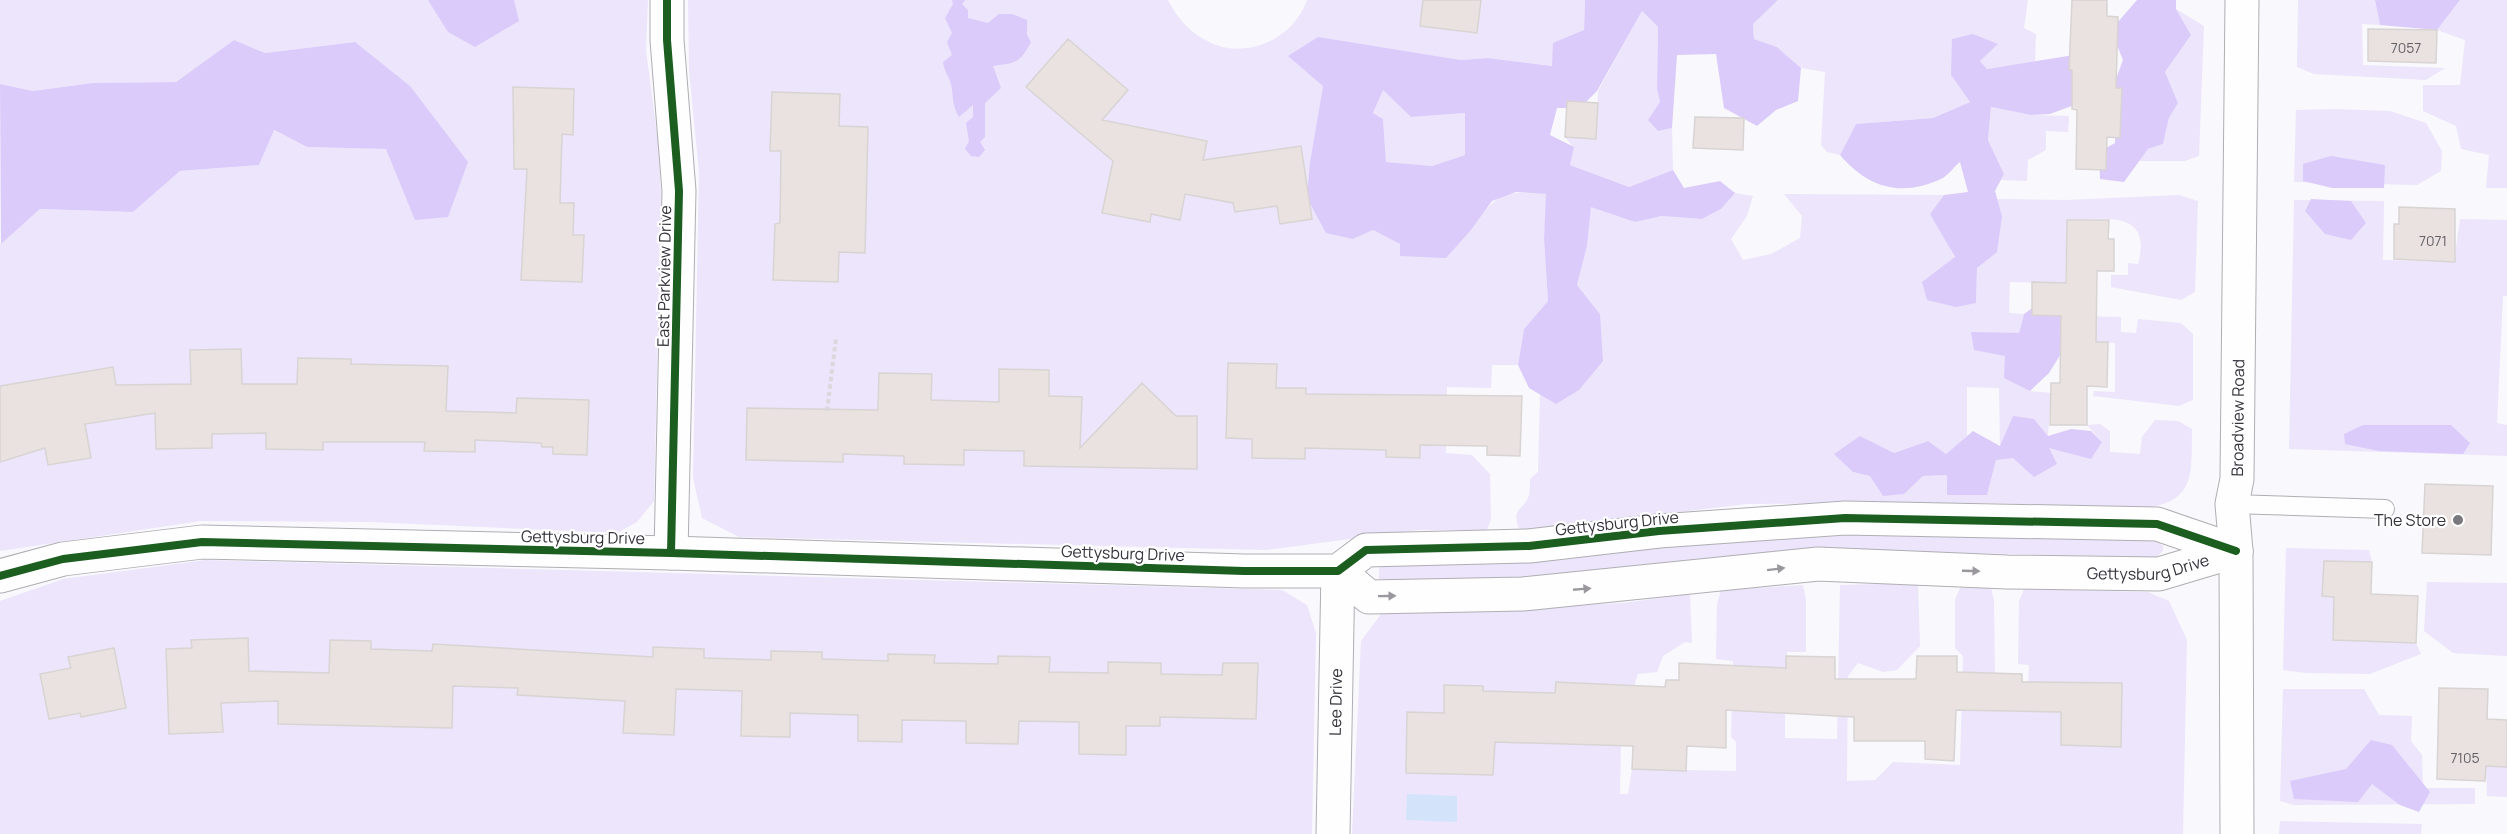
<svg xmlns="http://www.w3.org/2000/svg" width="2507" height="834" viewBox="0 0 2507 834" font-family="Manrope,sans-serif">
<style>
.green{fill:#ece5fb}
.forest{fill:#dbcbfb;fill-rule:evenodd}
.water{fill:#d3e4fa}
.building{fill:#e9e2e1;stroke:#d8d4d3;stroke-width:1.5}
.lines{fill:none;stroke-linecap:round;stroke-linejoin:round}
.service-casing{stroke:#afaeb3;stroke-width:20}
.minor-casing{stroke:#afaeb3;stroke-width:35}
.primary-casing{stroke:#afaeb3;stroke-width:35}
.path{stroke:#dad8dc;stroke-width:4;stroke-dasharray:4.5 3;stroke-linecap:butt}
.service{stroke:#fefeff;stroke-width:18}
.minor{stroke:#fefeff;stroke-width:33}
.primary{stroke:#fefeff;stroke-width:33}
.cycleway-casing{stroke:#fff;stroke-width:11}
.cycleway{stroke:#1b5e20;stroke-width:8}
.oneway{fill:#9a989d}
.poi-dot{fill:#7a787f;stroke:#fff;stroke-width:2}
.labels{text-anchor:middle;stroke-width:4.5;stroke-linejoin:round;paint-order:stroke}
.number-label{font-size:14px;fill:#636065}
.street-label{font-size:16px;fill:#35333b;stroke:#fff}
.poi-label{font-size:16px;fill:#35333b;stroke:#fff;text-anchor:end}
</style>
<rect width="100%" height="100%" fill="#f9f8fc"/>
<path class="green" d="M0 0H648L646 50 658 142 661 195 654 501 637 522 617 533 371 522 201 521 0 551V242L1 244 40 209 133 212 180 171 259 165 273 130 307 147 387 149 355 42 265 53 234 40 176 82 92 83 33 91 0 84Z
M688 0H1168C1177 18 1190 33 1209 42 1247 61 1294 38 1307 0H1585L1584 30 1553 66 1488 58 1460 60 1323 86 1310 162 1353 239 1373 230 1400 244 1471 230C1498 192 1500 191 1547 194L1544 239 1548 301 1524 329 1518 365H1492L1491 388 1447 387 1446 453 1472 455 1490 474 1491 519 1487 530H1419L1266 550 739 537 702 518 693 478 699 173 689 70Z
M1778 0H2028L2024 28 2036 34 2035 62 1987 69 1980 61 1998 44 1951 75 1970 102 1933 118 1856 124 1840 155 1827 152 1821 145 1825 72 1801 68 1777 47 1754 39 1753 24Z
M2298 0H2375L2380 25 2362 24 2363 65 2445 68 2426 80 2314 74 2297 67Z
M2460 0H2507V188H2486L2489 155 2461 149 2456 126 2423 111V85H2460L2465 40 2437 30Z
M2176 9 2204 26 2199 156 2185 161H2139L2148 149 2163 144 2169 118 2178 103 2165 72 2191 35Z
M1642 11 1658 27 1657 89 1660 102 1658 131 1672 128 1673 170 1629 187 1570 165 1573 147 1565 137 1596 138 1598 91Z
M1383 89 1411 117 1465 113V155L1432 166 1386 162 1383 119 1373 113Z
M1991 107 2031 115 2069 116 2068 132 2046 131V150L2028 160 2027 181 2001 180 2004 174 1988 140Z
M2334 109 2390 111 2426 123 2442 151 2441 171 2417 185 2294 182 2296 110Z
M1735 193 1753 196 1747 216 1731 239 1743 260 1771 254 1800 238 1802 216 1784 194 1944 195 1930 214 1944 236 1976 303 1977 268 2002 216 1997 199 2067 200 2179 195 2198 201 2195 292 2181 300 2111 287V275H2128V263L2138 264C2153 209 2105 219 2067 220L2065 283 2010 282 2009 313 2024 314 2019 333 2005 356 2030 391 2051 393 2048 436 2034 419 2000 447 1999 388 1967 387V436L1946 454 1928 441 1894 453 1860 436 1853 472 1870 476 1904 494 1923 476 1947 475 1948 494 1987 495 1996 460 2049 447 2102 442 2087 425 2100 424 2110 431V452L2140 454 2142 437 2155 420 2178 421 2192 429C2191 472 2197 500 2147 508L1987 503 1747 504 1520 531C1510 506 1523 513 1529 495 1530 490 1530 483 1530 479L1538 472 1540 394 1556 404 1600 314 1577 285 1587 246 1591 206 1635 222 1662 216 1702 219 1721 209Z
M2294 200 2384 201 2383 260 2454 262 2460 219 2507 220V296H2503L2497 423 2507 425V456L2289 449Z
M2066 316 2121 317V332L2136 333 2138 319 2181 323 2193 334V400L2179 406 2093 396 2094 391 2115 392V343L2067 342Z
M1882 534 2157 541 2163 546V551L2156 557 1822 550 1706 558 1577 574 1479 580 1379 579V565L1542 561 1719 541Z
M2286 548 2369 550 2372 562 2324 561 2322 596 2334 597 2333 640 2416 643 2421 654 2370 674 2306 673 2283 670Z
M206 560 1282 590 1307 605 1316 633 1312 834H0V601L63 579Z
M2427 582 2507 583V656L2453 653 2424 631Z
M1918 583 1920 646 1897 670 1883 672 1858 663 1848 676 1847 781 1875 780 1893 762 1960 765 1963 656 1955 648V600L1960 588H1991L1994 600 1995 673 2027 711 2029 665 2018 664 2019 601 2024 589 2148 592 2169 601 2187 640 2183 834H1352L1361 641 1381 614 1623 603 1690 594 1692 643 1685 642 1663 656 1657 672 1638 674 1634 686 1622 685 1620 794H1628L1632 769 1736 771V742L1731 737 1733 661 1716 659 1717 604 1721 590 1803 585 1806 600V652H1787L1786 668 1751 667V711L1785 713V738L1837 739 1840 585Z
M2283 689H2364L2379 715 2412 716 2411 741 2422 755 2423 788H2475V804L2294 805 2280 801Z
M2486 766H2507V797L2487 796Z
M2280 821 2422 824 2421 834H2279Z"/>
<path class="forest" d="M428 0H514L519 21 475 47 448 32Z
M952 0H965L962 4 968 10V18L988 23 999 14H1012L1027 20V35L1031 42C1020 63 1016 63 993 66L1001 88 985 103V137L980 142 985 150 979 157 971 156 965 149 969 141 966 123 973 117V105L959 117C951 102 954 98 951 84 949 76 944 71 943 62L952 55 947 42 952 33 945 18 953 4Z
M1585 0H1778L1753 24 1754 39 1777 47 1801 68 1798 101 1776 110 1757 126 1724 108 1716 54 1677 55 1672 128 1658 131 1648 120 1660 102 1657 89 1658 27 1642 11 1597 91 1580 108H1557L1550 135 1574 147 1570 165 1629 187 1673 170 1684 188 1720 181 1735 193 1721 209 1702 219 1662 216 1635 222 1591 207 1587 246 1577 285 1600 314 1603 361 1579 390 1556 404 1529 388 1518 365 1524 329 1548 301 1544 239 1546 194 1516 192 1492 201 1471 230 1446 258 1400 256V244L1373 230 1353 239 1326 233 1307 198 1310 162 1323 86 1288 56 1318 37 1460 60 1488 58 1552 66 1553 43 1584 30ZM1383 90 1411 117 1465 113V155L1432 166 1386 162 1383 119 1373 113Z
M2137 0H2176V9L2191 35 2165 72 2178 103 2169 118 2163 144 2148 149 2124 182 2100 179 2099 152 2115 143 2116 79 2123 60 2111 30Z
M2375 0H2460L2437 30 2380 25Z
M1973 34 1998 44 1980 61 1987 69 2080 54 2082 102 2050 114 2031 115 1991 107 1988 140 2004 174 1995 191 2002 216 1997 252 1977 268 1976 303 1956 307 1927 300 1922 282 1955 257 1930 214 1944 195 1968 192 1960 162C1954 167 1949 174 1943 178 1902 198 1868 188 1840 155L1856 124 1933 118 1970 102 1951 75 1952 39Z
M234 40 265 53 355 42 410 86 468 162 448 217 415 220 386 149 307 147 274 130 259 165 180 171 133 212 40 209 1 244 0 84 33 91 92 83 176 82Z
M2331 156 2385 165 2384 188H2332L2303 181V164Z
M2311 199 2351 201 2366 223 2351 240 2325 234 2305 211Z
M2038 304 2061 305 2064 349 2049 373 2030 391 2004 378 2005 356 1974 350 1971 332 2019 333 2024 314Z
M2013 416 2034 419 2048 436 2071 429 2091 431 2102 442 2091 459 2049 448 2057 464 2034 477 2013 458 1996 460 1987 495H1947V475L1923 476 1904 494 1883 496 1870 476 1853 472 1834 454 1860 436 1894 453 1928 441 1946 454 1973 431 2000 446Z
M2363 425H2451L2470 443 2463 454 2379 451 2345 444 2344 434Z
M2371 740 2392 745 2430 792 2419 812 2400 805 2372 784 2358 802 2294 799 2290 781 2346 769Z"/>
<path class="water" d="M1407 794 1457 796V822L1406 820Z"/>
<path class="building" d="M1423 0H1481L1477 33 1420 26Z
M2072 0H2107V16L2118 17 2116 88H2122L2120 138 2107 137 2106 170 2076 169 2077 110 2072 109V70H2069Z
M2368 29 2437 30 2436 63 2368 61Z
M1068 39 1128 90 1102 120 1207 141 1203 160 1301 146 1312 219 1280 224 1277 206 1235 212 1233 203 1185 194 1180 220 1151 214 1150 222 1102 213 1113 161 1026 87Z
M513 87 574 89 573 135 562 134 560 203H574L573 235H584L582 282 521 280 527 169H514Z
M772 92 840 94 839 126 868 127 865 253 839 252 838 282 773 280 775 224 780 223 781 151H770Z
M1567 101 1598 103 1596 139 1565 137Z
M1695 117 1744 118 1743 150 1693 148Z
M2399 207 2455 209V262L2394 259V224H2399Z
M2067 220H2109L2108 239H2114V271H2097L2096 342H2108L2107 387 2087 386V425H2050L2051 383H2060L2061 316 2032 315V282L2066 283Z
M241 349 242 384H297L298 358 351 359V364L448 366 446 411 516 413 517 398 589 400 587 455 553 454V447H542L541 443 475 440V452L424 451 425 442H323V450L266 449V433L212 434V448L156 449 155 413 85 424 91 458 48 465 45 448 0 462V386L113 367 116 385 191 384 190 350Z
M1228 363 1277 364 1276 388H1306V394L1522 396 1520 456 1487 455V446L1420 445V458L1386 457V450L1305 448V459L1252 458V439L1226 438Z
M999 369 1049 370V396L1082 397 1080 448 1142 383 1176 416H1197V469L1024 466V451L964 450V465L904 464V456L843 454V462L746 460 747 408 878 410 879 373 932 374 931 400 999 402Z
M2425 484 2493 486 2491 555 2422 553Z
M2324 561 2372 562 2371 594 2418 596 2416 643 2333 640 2334 597 2322 596Z
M248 638 249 671 329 673 330 640 371 641V649L432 651 433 644 653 657V647L704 649V658L771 660V651L822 652V659L888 661V654L935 655 934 663 998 664V656L1050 657 1049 672 1108 673V662L1161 663V674L1222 675 1223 663H1258L1256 719 1160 717V726H1126V755L1079 754V722L1019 721 1018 744 966 743V721L902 720V742L858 741V715L790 713V737L741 736 742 691 676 689 674 735 623 733 625 701 517 695 518 688 453 686 452 728 278 724V701L221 703 223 732 169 734 166 649 192 648 191 640Z
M114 648 126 708 81 717 80 713 49 719 40 674 71 668 68 657Z
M1786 656 1835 657V679H1916L1917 656H1957V672L2022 674V682L2122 683 2121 747 2061 745V712L1956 710 1954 761 1925 759V741H1854V717L1726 710V748L1687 746 1686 771 1632 769 1633 746 1495 742 1493 775 1406 773 1407 712 1444 713V685L1483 686V691L1555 693 1556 682 1665 687 1666 680H1679V663L1786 668Z
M2439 688 2488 689 2487 719 2507 720V767L2486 766 2485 781 2437 779Z"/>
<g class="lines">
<defs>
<path id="service" d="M2232 504 2385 509"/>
<g id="minor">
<path d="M667 0V40L679 191 671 553"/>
<path id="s1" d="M1338 571 1369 597 1523 594 1818 564 2007 572 2159 574 2236 551"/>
<path d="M0 576 63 559 202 542 671 553 1244 571H1338L1366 550 1529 546 1659 531 1845 518 2157 524 2236 551"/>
<path id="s2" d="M1333 834 1338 571"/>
</g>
<g id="primary">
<path id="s3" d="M2237 834 2236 551 2232 504 2237 479 2242 0"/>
</g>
</defs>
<use href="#service" class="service-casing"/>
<use href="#minor" class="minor-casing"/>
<use href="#primary" class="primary-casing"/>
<path class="path" d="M827 411 836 338"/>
<use href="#service" class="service"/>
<use href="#minor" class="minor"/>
<use href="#primary" class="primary"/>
<defs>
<path id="cycleway" d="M667 0V40L679 191 671 553
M0 576 63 559 202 542 671 553 1244 571H1338L1366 550 1529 546 1659 531 1845 518 2157 524 2236 551"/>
</defs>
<use href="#cycleway" class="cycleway-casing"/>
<use href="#cycleway" class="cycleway"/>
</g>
<defs><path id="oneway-solid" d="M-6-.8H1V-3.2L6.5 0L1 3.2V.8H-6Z" transform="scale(1.5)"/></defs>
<g class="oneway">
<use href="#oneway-solid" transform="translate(1776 569) rotate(-7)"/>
<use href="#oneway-solid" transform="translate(1971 571) rotate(2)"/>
<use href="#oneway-solid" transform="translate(1582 589) rotate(-5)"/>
<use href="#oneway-solid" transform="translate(1387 596) rotate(-1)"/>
</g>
<circle class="poi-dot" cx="2458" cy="520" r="6"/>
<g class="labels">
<g class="number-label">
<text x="2406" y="53">7057</text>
<text x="2433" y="246">7071</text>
<text x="2465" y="763">7105</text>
</g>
<g class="street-label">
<text transform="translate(664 276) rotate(-89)" y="6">East Parkview Drive</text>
<text dy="6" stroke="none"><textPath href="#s3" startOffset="417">Broadview Road</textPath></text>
<text transform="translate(1617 523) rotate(-6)" y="6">Gettysburg Drive</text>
<text transform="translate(583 537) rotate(1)" y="6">Gettysburg Drive</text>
<text transform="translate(1123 553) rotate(2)" y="6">Gettysburg Drive</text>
<text dy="6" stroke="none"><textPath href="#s1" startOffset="822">Gettysburg Drive</textPath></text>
<text dy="6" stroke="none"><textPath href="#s2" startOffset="132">Lee Drive</textPath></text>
</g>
<g class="poi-label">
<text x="2446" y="526">The Store</text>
</g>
</g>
</svg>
